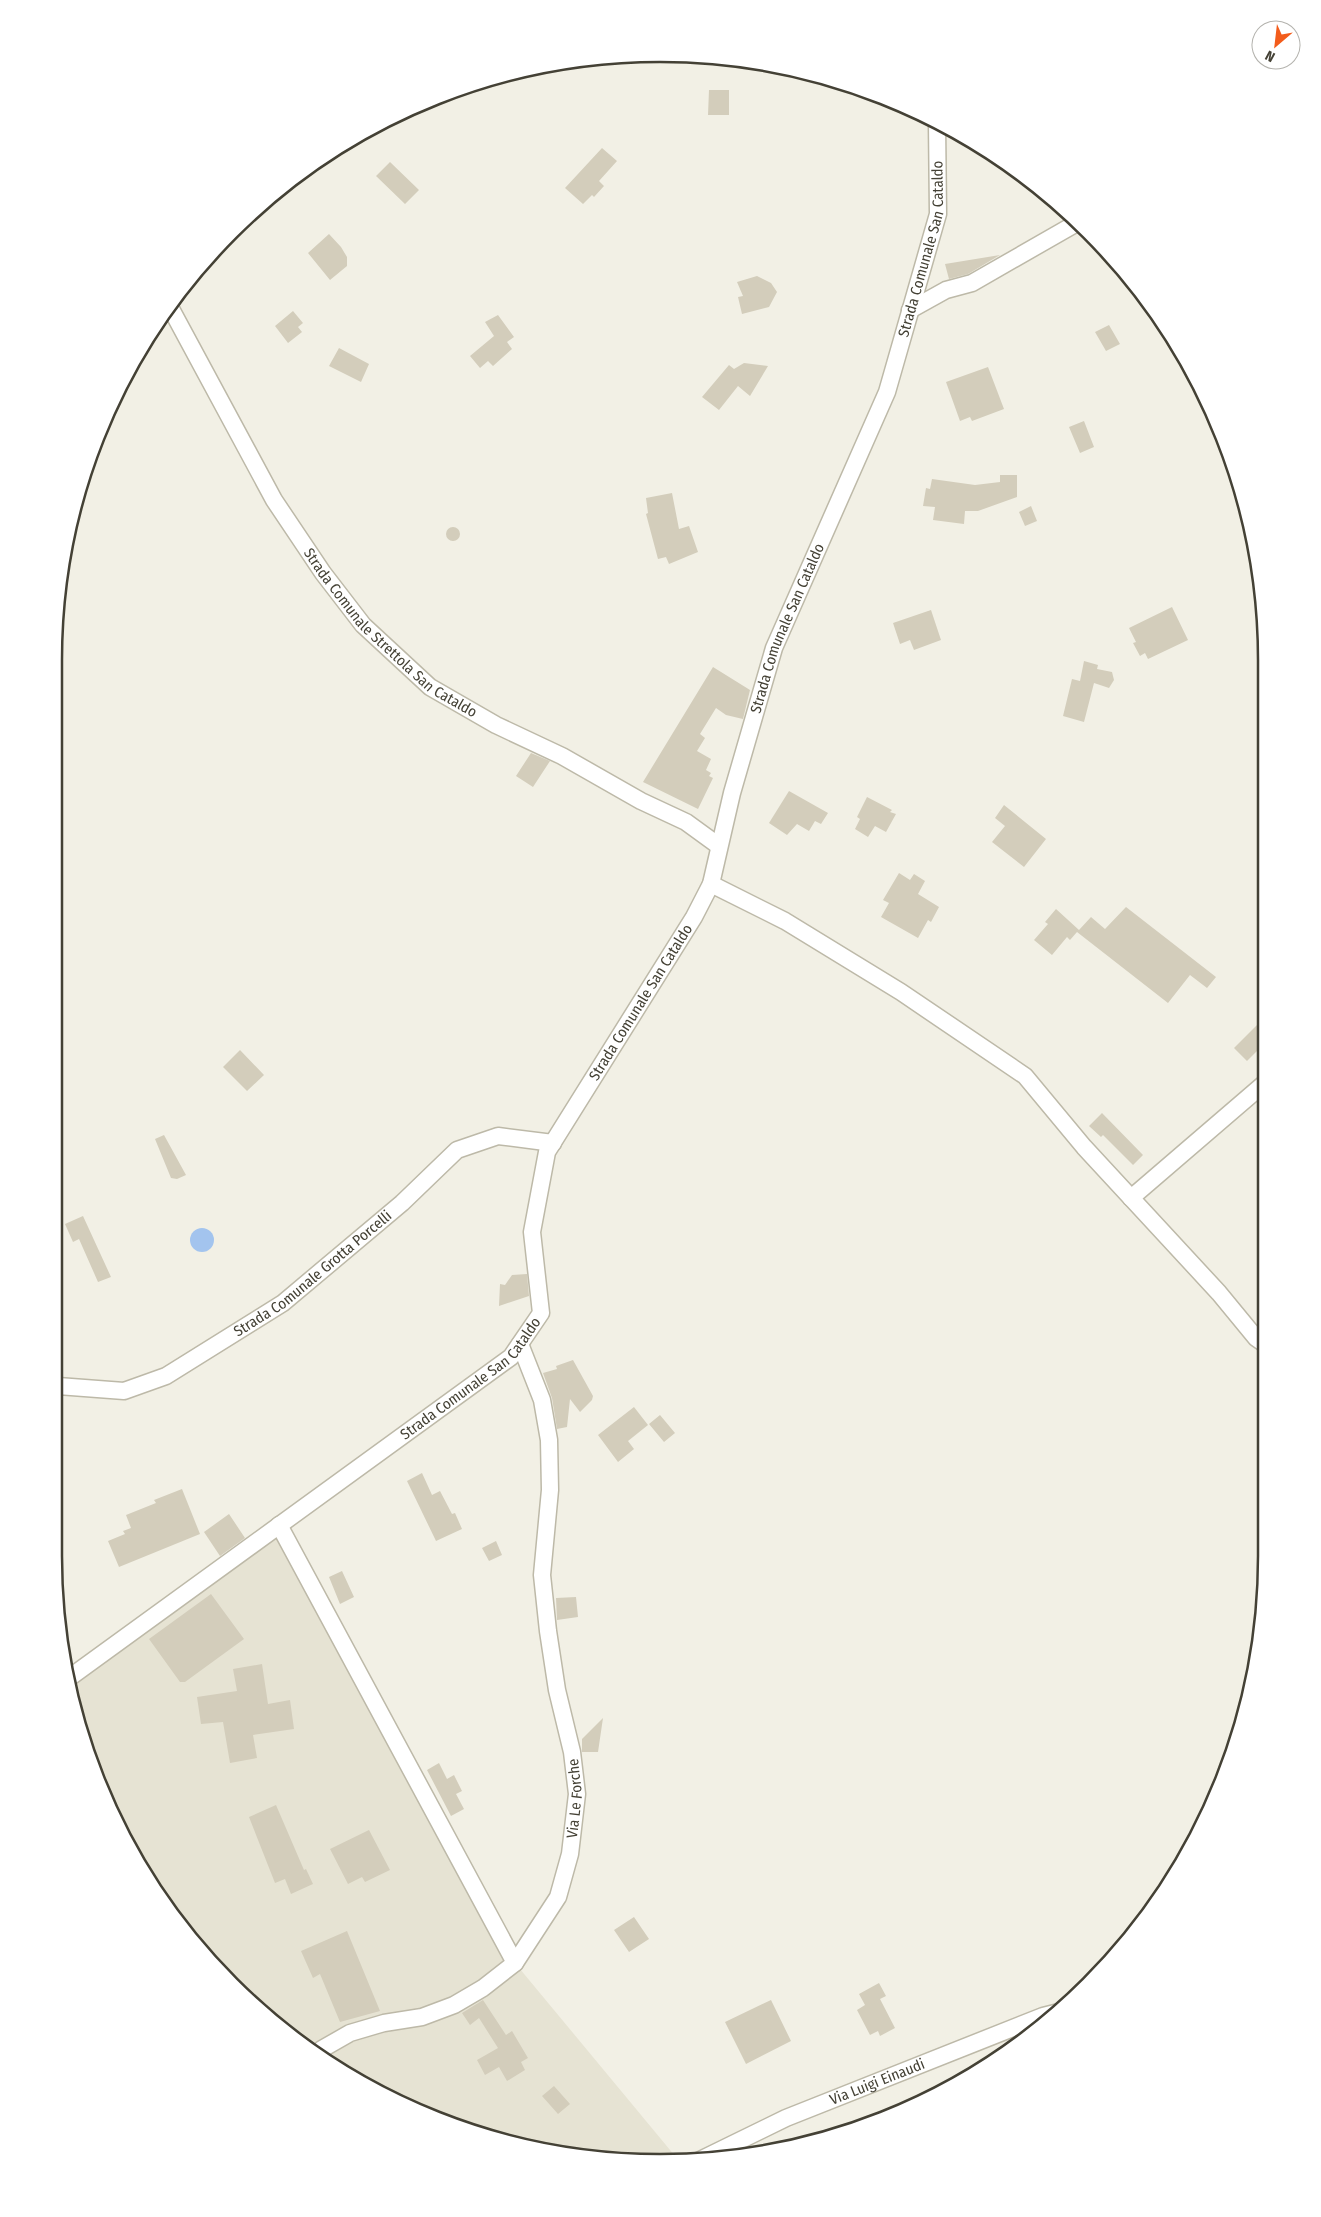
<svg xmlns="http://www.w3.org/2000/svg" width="1321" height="2217" viewBox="0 0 1321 2217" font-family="'Fira Sans Condensed',sans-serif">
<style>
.residential{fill:#e6e3d3}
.water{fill:#a3c4ee}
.building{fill:#d3cdbb}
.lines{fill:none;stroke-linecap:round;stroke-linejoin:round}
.minor-casing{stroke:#bdb9a8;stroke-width:19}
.minor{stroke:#fff;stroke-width:16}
.labels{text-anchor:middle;stroke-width:4;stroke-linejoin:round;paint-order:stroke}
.street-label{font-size:15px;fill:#444135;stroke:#fff}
.rim{fill:none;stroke:#444135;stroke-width:2.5}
</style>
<rect width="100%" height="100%" fill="#f2f0e5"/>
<path class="residential" d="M279 1525 515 1963 680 2162 660 2163 542 2152 466 2131 392 2101 291 2038 179 1926 116 1825 86 1751 69 1677Z"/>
<path class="water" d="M190 1240a12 12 0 1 1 24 0a12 12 0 1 1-24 0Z"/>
<path class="building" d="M709 90H729V115H708Z
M602 148 617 161 599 181 604 186 594 197 592 195 583 204 565 188Z
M390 162 419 190 405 204 376 176Z
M329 234 341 247 347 257V266L330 280 308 253Z
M1000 255 968 274 949 279 945 264Z
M757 276 771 283 777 292 769 307 742 314 738 297 743 296 737 282Z
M293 311 303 323 298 327 302 332 288 343 275 326Z
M498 315 514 337 507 342 512 349 493 366 488 361 480 368 470 356 494 336 485 322Z
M1109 325 1120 344 1106 351 1095 332Z
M339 348 369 364 361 382 329 366Z
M744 363 768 366 750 396 738 386 719 410 702 397 729 365 734 369Z
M988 367 1004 409 972 421 970 417 960 421 946 382Z
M1084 421 1094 447 1080 453 1069 427Z
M1000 475H1017V497L978 511H965L964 524 933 520 935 507 923 506 926 488 930 489 932 479 975 485 1000 482Z
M672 493 679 529 689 526 698 552 669 564 666 557 658 559 646 514 648 513 646 498Z
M1031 506 1037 521 1025 526 1019 512Z
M446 534a7 7 0 1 1 14 0a7 7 0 1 1-14 0Z
M1172 607 1188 640 1148 659 1145 653 1140 656 1133 643 1136 642 1129 628Z
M931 610 941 640 914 650 910 640 900 644 893 623Z
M1084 661 1098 665 1097 669 1112 672 1114 680 1109 688 1094 683 1084 722 1063 716 1072 679 1080 681Z
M713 667 750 690 743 719 726 715 716 708 700 734 705 738 697 751 711 759 706 770 711 773 709 776 713 778 698 809 643 782Z
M531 753 550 761 533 787 516 776Z
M789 791 828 813 821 824 815 821 809 831 797 824 787 835 769 823Z
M867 797 892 810 890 812 896 814 886 832 875 826 868 837 855 829 860 819 857 817Z
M1004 805 1046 839 1024 867 992 842 1005 826 995 818Z
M899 873 910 880 914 874 925 881 918 894 939 907 931 922 928 920 918 938 881 917 889 903 883 900Z
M1126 907 1216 977 1207 988 1190 975 1168 1003 1077 932 1070 940 1067 937 1052 955 1034 940 1048 924 1045 922 1056 909 1079 930 1091 917 1105 929Z
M1266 1016V1042L1247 1061 1234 1048Z
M240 1050 264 1075 247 1091 223 1067Z
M1102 1113 1143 1155 1133 1165 1103 1135 1101 1137 1089 1126Z
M164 1135 186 1175 177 1179 171 1178 155 1139Z
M83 1216 111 1277 98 1282 79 1239 73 1242 65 1224Z
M527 1274 529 1296 499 1306 500 1284 505 1285 512 1275Z
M573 1360 593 1396 592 1400 580 1412 570 1399 567 1427 557 1429 552 1398 543 1373 557 1369 556 1366Z
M634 1407 648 1425 628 1441 634 1449 618 1462 598 1435Z
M660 1415 675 1433 664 1442 649 1424Z
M422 1473 432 1495 440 1491 452 1514 455 1513 462 1529 436 1541 407 1481Z
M182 1489 200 1534 119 1567 108 1541 125 1534 123 1531 131 1528 126 1515 156 1503 154 1500Z
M229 1514 245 1538 220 1556 204 1532Z
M496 1541 502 1555 489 1561 482 1548Z
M342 1571 354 1597 340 1604 329 1577Z
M211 1594 244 1639 185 1682H180L149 1639Z
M576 1597 578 1617 557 1620 556 1598Z
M262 1664 268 1704 290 1700 294 1729 253 1735 257 1758 230 1763 223 1722 201 1724 197 1697 237 1691 233 1669Z
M603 1718 598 1752H582V1739Z
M439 1763 447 1779 454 1775 462 1791 456 1794 464 1809 451 1816 427 1770Z
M276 1805 304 1870 306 1869 313 1884 291 1894 285 1879 275 1883 249 1817Z
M369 1830 390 1870 365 1882 362 1877 348 1884 330 1849Z
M634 1917 649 1939 629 1952 614 1930Z
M347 1931 380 2011 340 2022 320 1974 313 1978 301 1951Z
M879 1983 886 1996 880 1999 895 2028 880 2036 878 2031 870 2035 857 2010 865 2005 859 1994Z
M483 2000 506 2035 512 2031 528 2058 521 2062 525 2070 507 2081 499 2067 485 2075 477 2060 498 2048 479 2018 470 2025 462 2013Z
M771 2000 791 2041 746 2064 725 2022Z
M554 2086 570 2104 558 2114 542 2096Z"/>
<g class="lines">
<defs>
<g id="minor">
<path id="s1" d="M170 307 274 500 323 573 363 625 430 687 496 725 562 756 641 801 686 822 719 846"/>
<path d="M910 310 946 290 972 283 1075 224"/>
<path d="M711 884 785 921 901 992 1025 1076 1084 1147 1219 1293 1256 1338 1266 1345"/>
<path d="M1131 1198 1266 1082"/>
<path id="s2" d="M58 1386 124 1391 166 1376 283 1303 402 1203 457 1150 498 1136 553 1143"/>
<path d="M279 1525 515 1963"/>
<path id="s3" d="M69 1678 511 1357 541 1313 532 1232 547 1152 694 917 711 884 732 793 774 648 887 392 938 214 937 123"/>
<path id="s4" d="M317 2054 322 2049 350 2033 384 2023 422 2017 454 2005 483 1988 515 1963 558 1897 570 1854 577 1794 572 1752 557 1690 548 1631 542 1575 550 1490 549 1440 542 1400 520 1344"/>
<path id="s5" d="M698 2161 786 2118 1043 2016 1059 2012"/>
</g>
</defs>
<use href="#minor" class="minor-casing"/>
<use href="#minor" class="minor"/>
</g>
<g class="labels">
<g class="street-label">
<text dy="5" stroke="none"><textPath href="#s3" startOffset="1749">Strada Comunale San Cataldo</textPath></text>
<text dy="5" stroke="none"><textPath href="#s1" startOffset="398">Strada Comunale Strettola San Cataldo</textPath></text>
<text dy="5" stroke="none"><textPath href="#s3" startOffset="1344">Strada Comunale San Cataldo</textPath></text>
<text dy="5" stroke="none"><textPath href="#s3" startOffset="939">Strada Comunale San Cataldo</textPath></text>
<text dy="5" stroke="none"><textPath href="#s2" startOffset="290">Strada Comunale Grotta Porcelli</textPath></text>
<text dy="5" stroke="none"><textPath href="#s3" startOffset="502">Strada Comunale San Cataldo</textPath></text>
<text dy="5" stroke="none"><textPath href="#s4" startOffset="401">Via Le Forche</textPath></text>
<text dy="5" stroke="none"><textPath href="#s5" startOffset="196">Via Luigi Einaudi</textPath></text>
</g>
</g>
<path d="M0 0H1321V2217H0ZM660 62H660A598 598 0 0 1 1258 660V1556A598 598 0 0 1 660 2154H660A598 598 0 0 1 62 1556V660A598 598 0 0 1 660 62Z" fill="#fff" fill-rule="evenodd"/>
<path class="rim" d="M660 62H660A598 598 0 0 1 1258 660V1556A598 598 0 0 1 660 2154H660A598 598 0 0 1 62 1556V660A598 598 0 0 1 660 62Z"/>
<g transform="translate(1276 45) rotate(208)"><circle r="24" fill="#ffffff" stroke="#b4b3ae"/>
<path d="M0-4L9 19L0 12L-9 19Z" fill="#f35c1b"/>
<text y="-8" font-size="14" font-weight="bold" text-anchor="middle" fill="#444135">N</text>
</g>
</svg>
